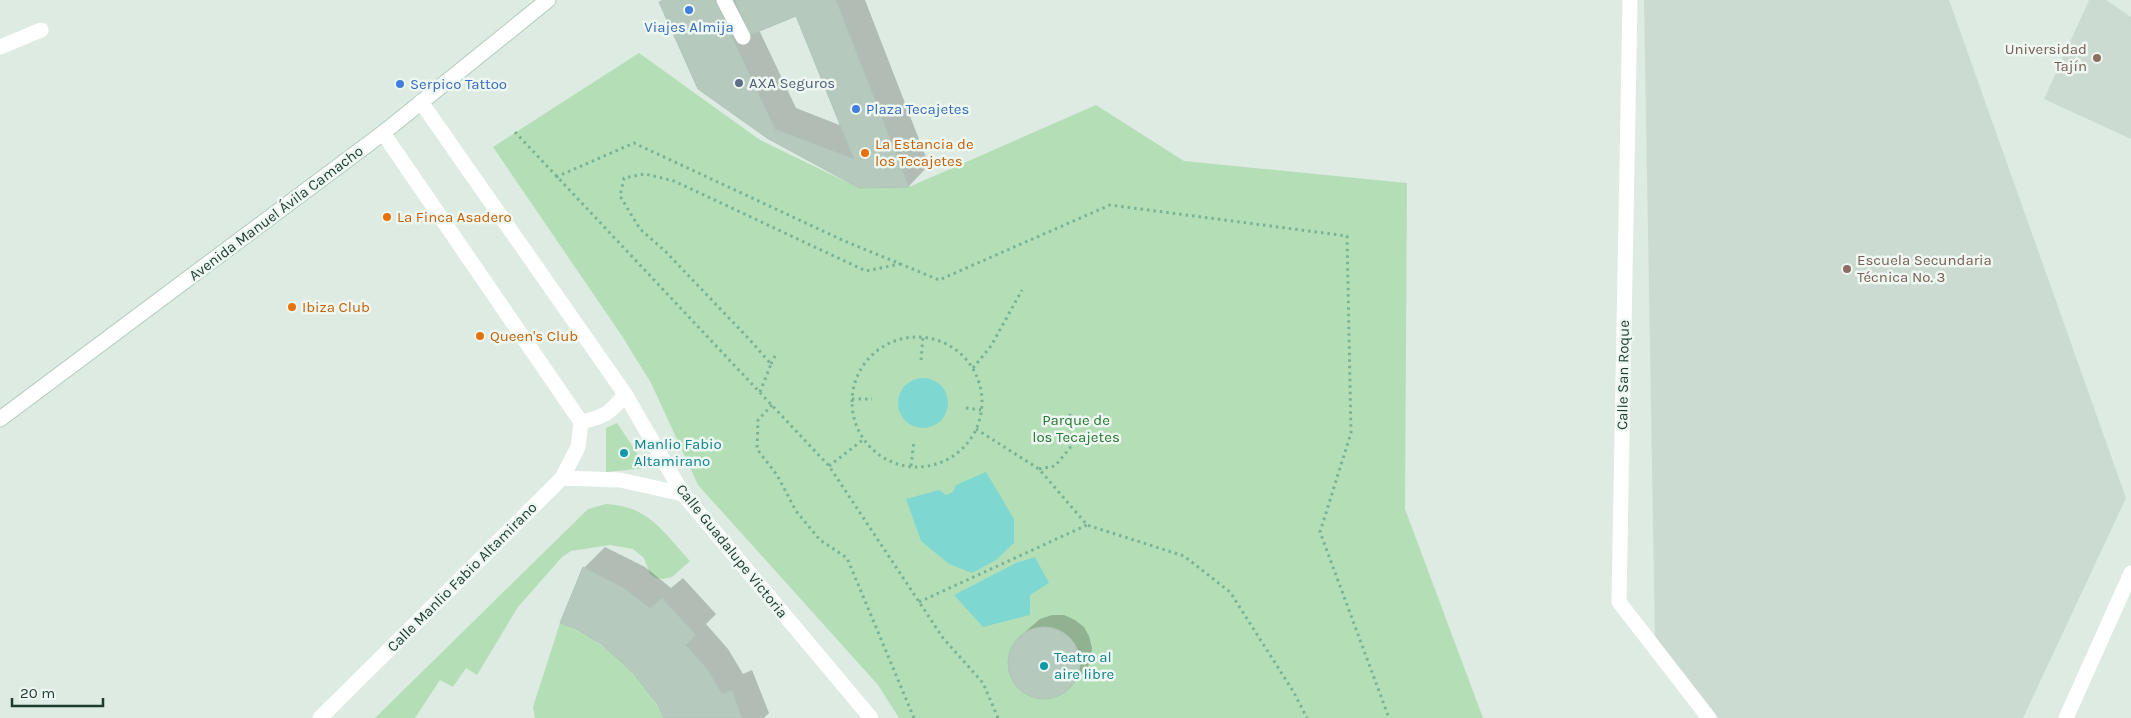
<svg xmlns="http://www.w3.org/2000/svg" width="2131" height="718" viewBox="0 0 2131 718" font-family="Karla,sans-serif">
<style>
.built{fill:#ccdbd1}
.green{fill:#b4dfb6}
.water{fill:#7fd7d1}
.shadow{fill:#0003;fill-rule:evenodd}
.building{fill:#b6c9bd;stroke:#afc5b7}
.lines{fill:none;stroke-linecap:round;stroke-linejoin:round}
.secondary-casing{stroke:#b0ccbb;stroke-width:17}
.path{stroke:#7ab295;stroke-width:3;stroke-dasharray:2.5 4;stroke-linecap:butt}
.service{stroke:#fff;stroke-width:15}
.minor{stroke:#fff;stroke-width:15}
.secondary{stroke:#fff;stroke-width:15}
.shop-dot{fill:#3f7fe0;stroke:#eef7f1;stroke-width:2}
.education-dot{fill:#8d6e63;stroke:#eef7f1;stroke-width:2}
.service-dot{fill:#5c6f8a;stroke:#eef7f1;stroke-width:2}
.food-dot{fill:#e8710a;stroke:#eef7f1;stroke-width:2}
.culture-dot{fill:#0f9aa8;stroke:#eef7f1;stroke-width:2}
.labels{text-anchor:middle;stroke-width:5;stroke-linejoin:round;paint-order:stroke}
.shop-label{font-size:15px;fill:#366cbe;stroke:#eef7f1;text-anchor:start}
.education-label{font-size:15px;fill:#785e54;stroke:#eef7f1;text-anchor:end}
.service-label{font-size:15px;fill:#4e5e75;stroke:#eef7f1;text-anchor:start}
.food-label{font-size:15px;fill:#c56008;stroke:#eef7f1;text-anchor:start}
.street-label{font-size:15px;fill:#1d3c2d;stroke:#eef7f1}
.park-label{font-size:15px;fill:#247732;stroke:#eef7f1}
.culture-label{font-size:15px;fill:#0d838f;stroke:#eef7f1;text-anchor:start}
</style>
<rect width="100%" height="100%" fill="#ddebe2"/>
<path class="built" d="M1644 0H1949L2126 498 2023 718H1718L1655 639Z
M2089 0H2106L2131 17V139L2044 99Z"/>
<path class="green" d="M639 53 760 140 859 188 909 187 1096 105 1184 161 1407 183 1405 509 1483 718H899L878 685 698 485 651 383 622 336 493 147Z
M617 423 647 468 606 472V428Z
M606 504C649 506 663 532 690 561L672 577 663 579 656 578 650 574 644 558 633 549 610 545 571 551 562 557 518 607 477 675 466 668 453 687 440 680 415 718H375L588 509Z
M560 623C605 640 642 676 664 718H535L533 707Z"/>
<path class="water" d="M898 403a25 25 0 1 1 50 0a25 25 0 1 1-50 0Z
M986 472 1014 519V543L996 560 972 573 949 564 921 541 906 499 939 490 946 495 953 492 956 485Z
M1035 557 1049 583 1030 595V615L983 627 954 595 1016 563Z"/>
<path class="shadow" d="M663 0H865L929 165 909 186 859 187 767 137 660 3ZM797 14 842 126 796 108 759 30Z
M605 547 645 567 671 588 683 578 716 614 706 624 728 649 743 674 752 670 769 713 764 718H666L584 568Z
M1052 615H1064L1075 620 1084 627 1089 636 1092 648 1091 658 1087 669 1067 690 1057 695 1046 698 1035 697 1025 692 1016 684 1011 673 1009 661 1012 649 1018 638 1040 619Z"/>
<path class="building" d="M664 0H715L775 129 854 159 796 16 750 35 735 0H836L909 187 859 188 767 138 698 89 659 2Z
M583 567 624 588 650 608 662 598 696 635 686 645 708 670 722 694 732 690 742 718H664L657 704 634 674 619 660 601 644 576 629 560 623Z
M1008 663a36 36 0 1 1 72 0a36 36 0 1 1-72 0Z"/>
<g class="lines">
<defs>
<path id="secondary" d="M0 419 383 133 548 0"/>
</defs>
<use href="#secondary" class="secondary-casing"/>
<path class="path" d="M515 132 829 466 943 638 983 683 998 718
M556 177 634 143 840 239 939 280 1110 205 1347 236 1351 433 1320 532 1389 718
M852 402a65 65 0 1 1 130 0a65 65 0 1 1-130 0Z
M921 360 923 337
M771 364 776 354
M973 368 991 346 1022 290
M760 392 771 364 749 339 665 251 640 229 620 196 624 178 645 174 674 181 866 271 900 264
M852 399H872
M772 405 758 420 757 449 777 475 796 511 820 540 847 558 914 718
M966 408 981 410
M976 429 1039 469 1087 525 1184 556 1230 592 1293 691 1307 718
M829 466 864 439
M911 466 914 440
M1039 469 1055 466 1070 448V412
M919 602 1087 525"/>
<path class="service" d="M724 0 743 37"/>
<path class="minor" d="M1630 0 1619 602 1709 718
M0 47 41 30
M421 102 625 394 683 494 871 718
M383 133 581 422
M581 422C604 417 611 413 625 394
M562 478 620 480 683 494
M320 718 562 478 578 447 581 422
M2066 718 2131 573"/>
<use href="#secondary" class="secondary"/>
</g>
<g class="shop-dot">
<circle cx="689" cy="10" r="5"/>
<circle cx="400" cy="84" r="5"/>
<circle cx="856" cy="109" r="5"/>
</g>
<g class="education-dot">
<circle cx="2097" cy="58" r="5"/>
<circle cx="1847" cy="269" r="5"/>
</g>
<circle class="service-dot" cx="739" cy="83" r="5"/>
<g class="food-dot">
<circle cx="865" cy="153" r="5"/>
<circle cx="387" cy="217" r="5"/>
<circle cx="292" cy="307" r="5"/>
<circle cx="480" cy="336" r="5"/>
</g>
<g class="culture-dot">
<circle cx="624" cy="453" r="5"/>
<circle cx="1044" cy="666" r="5"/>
</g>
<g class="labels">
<g class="shop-label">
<text x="689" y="32" text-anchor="middle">Viajes Almija</text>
<text x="410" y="89">Serpico Tattoo</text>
<text x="866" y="114">Plaza Tecajetes</text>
</g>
<g class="education-label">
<text x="2087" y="54">Universidad<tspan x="2087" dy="17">Tajín</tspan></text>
<text x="1857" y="265" text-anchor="start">Escuela Secundaria<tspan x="1857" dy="17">Técnica No. 3</tspan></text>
</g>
<g class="service-label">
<text x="749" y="88">AXA Seguros</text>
</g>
<g class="food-label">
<text x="875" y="149">La Estancia de<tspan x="875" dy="17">los Tecajetes</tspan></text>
<text x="397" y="222">La Finca Asadero</text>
<text x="302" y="312">Ibiza Club</text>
<text x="490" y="341">Queen's Club</text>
</g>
<g class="street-label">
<text transform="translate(276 213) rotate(-37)" y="5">Avenida Manuel Ávila Camacho</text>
<text transform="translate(1623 375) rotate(-89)" y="5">Calle San Roque</text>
<text transform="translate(732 551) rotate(51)" y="5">Calle Guadalupe Victoria</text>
<text transform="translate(462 577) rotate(-45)" y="5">Calle Manlio Fabio Altamirano</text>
</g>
<g class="park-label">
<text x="1076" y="425">Parque de<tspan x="1076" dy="17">los Tecajetes</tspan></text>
</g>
<g class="culture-label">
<text x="634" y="449">Manlio Fabio<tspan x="634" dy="17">Altamirano</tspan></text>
<text x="1054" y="662">Teatro al<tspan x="1054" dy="17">aire libre</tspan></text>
</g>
</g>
<path d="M12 698v8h91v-8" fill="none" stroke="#1d3c2d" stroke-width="2.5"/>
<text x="20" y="698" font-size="15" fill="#1d3c2d" stroke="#eef7f1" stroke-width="4" paint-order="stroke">20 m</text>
</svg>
